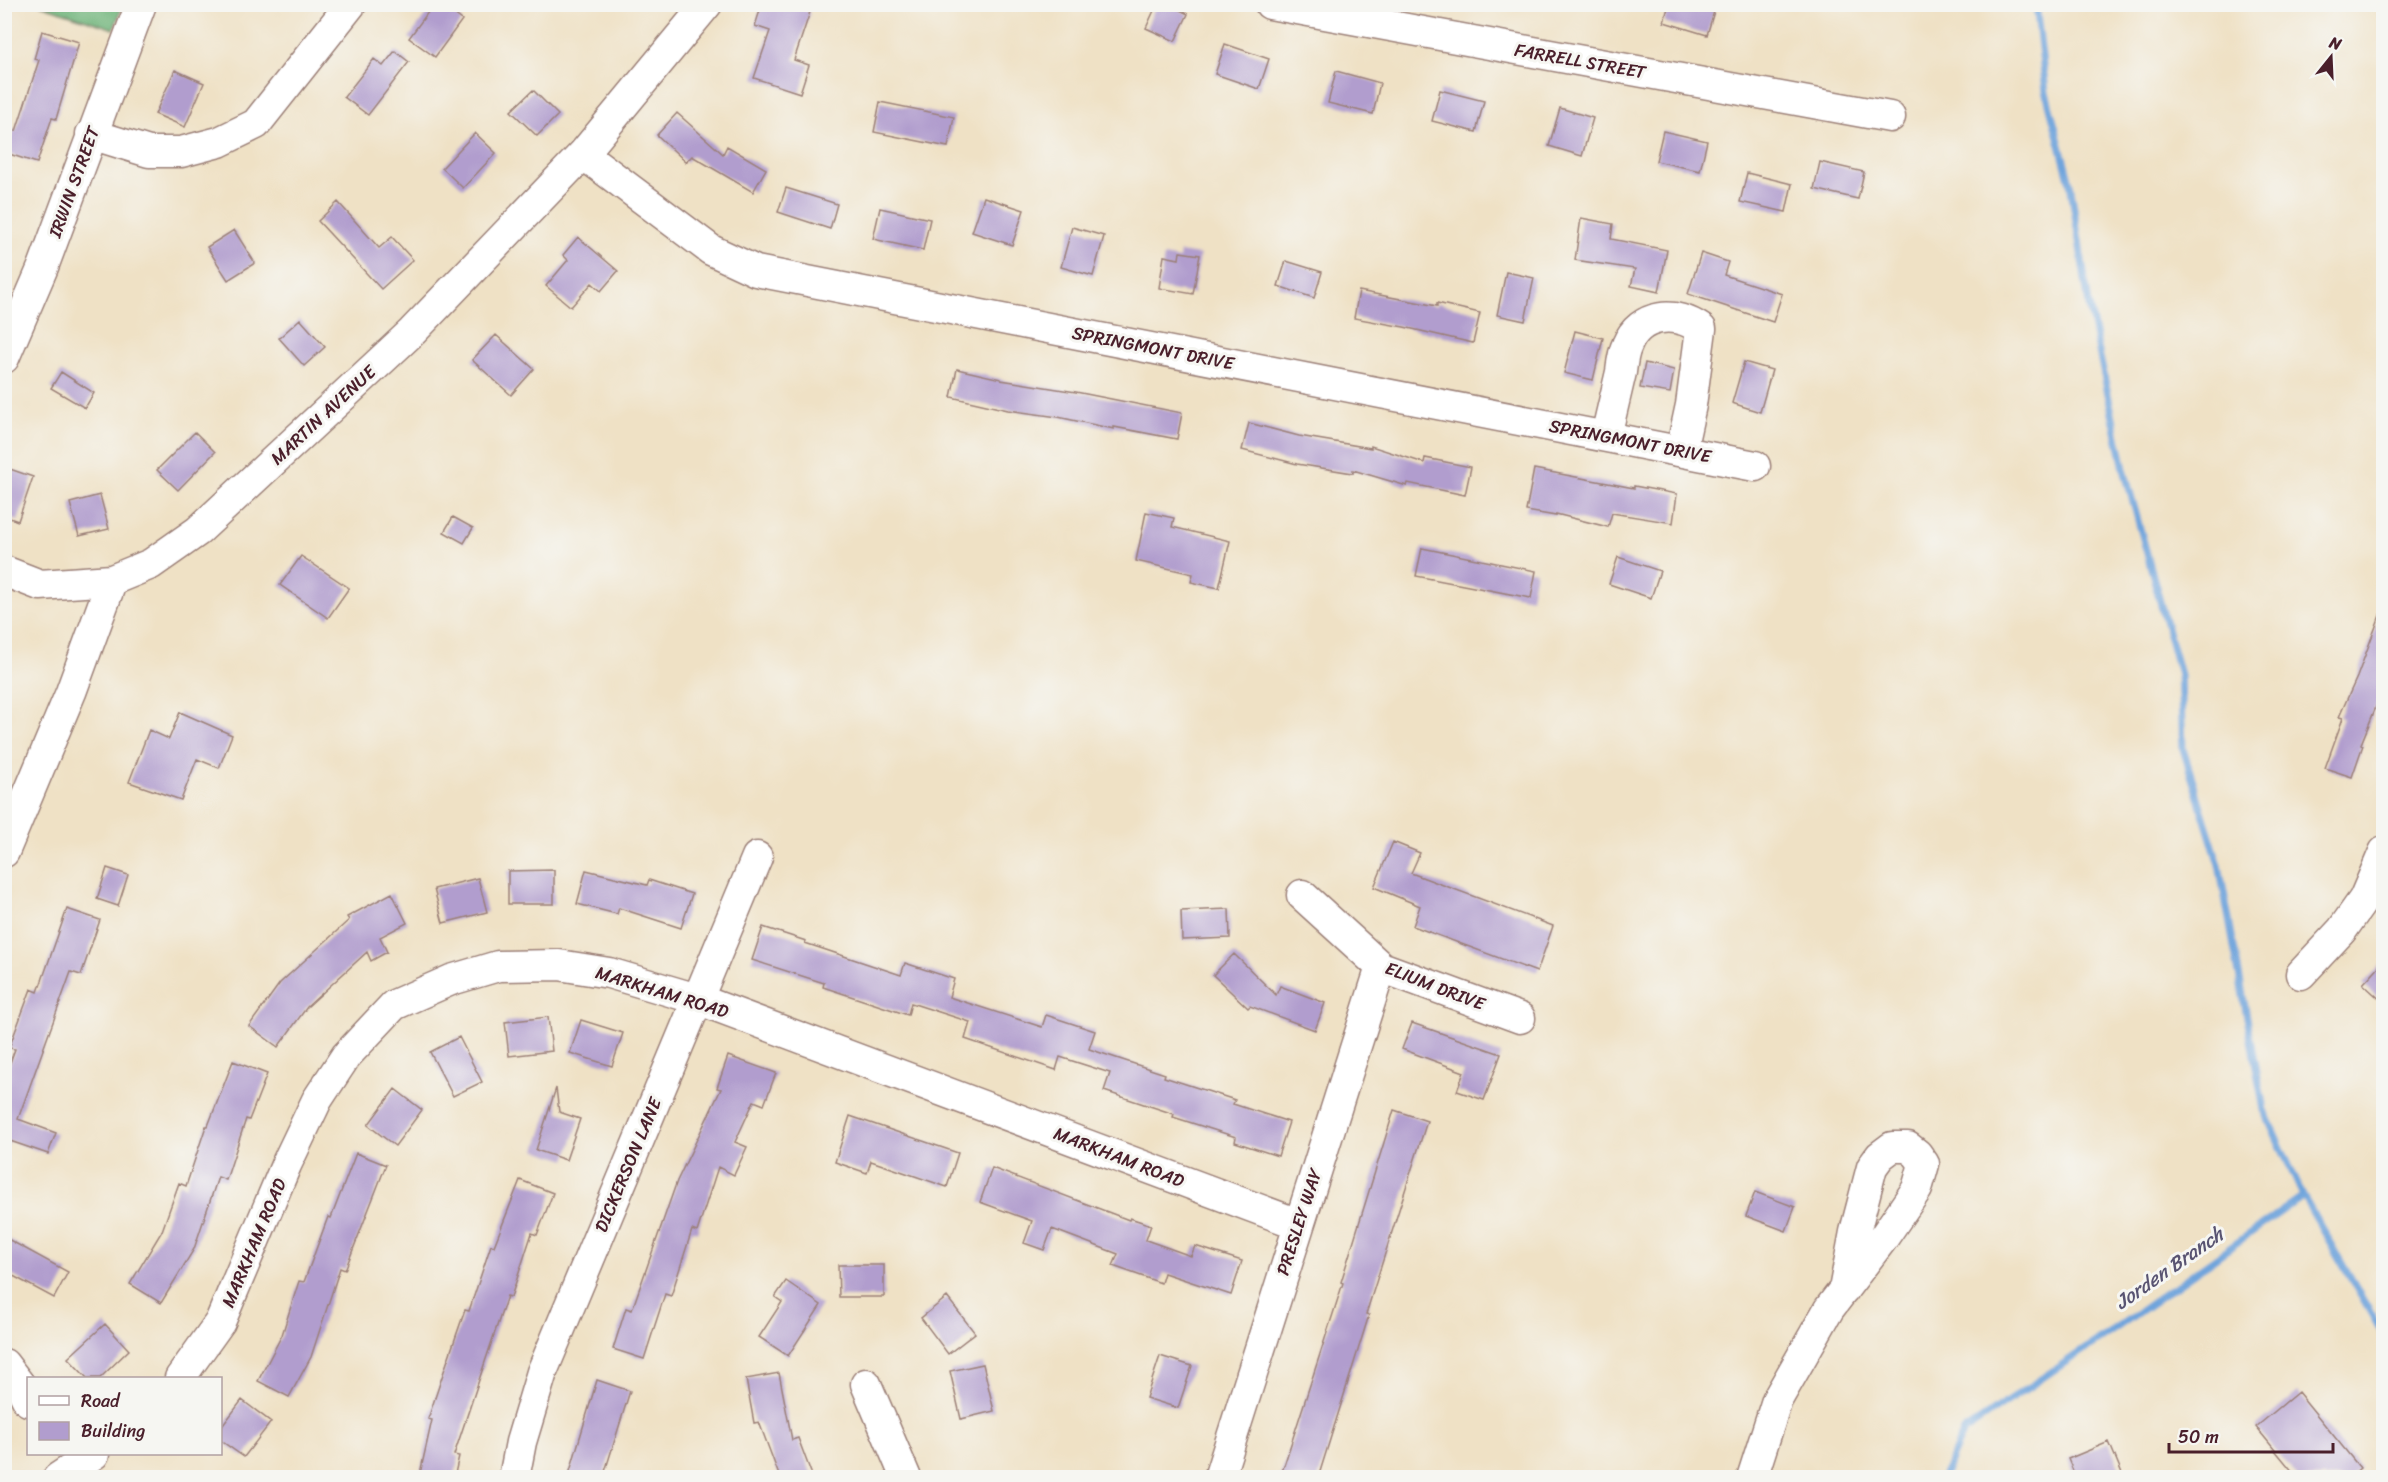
<svg xmlns="http://www.w3.org/2000/svg" width="2388" height="1482" viewBox="0 0 2388 1482" font-family="Sriracha,sans-serif">
<style>
.forest{fill:#6db378;stroke:#5c6952;stroke-width:1.5}
.lines{fill:none;stroke-linecap:round;stroke-linejoin:round}
.stream{stroke:#6fa4dc;stroke-width:7}
.building{fill:#b19dce}
.minor-casing{stroke:#9c8078;stroke-width:33}
.minor{stroke:#fff;stroke-width:30}
.labels{text-anchor:middle;stroke-width:6;stroke-linejoin:round;paint-order:stroke}
.street-label{font-size:18px;fill:#4a1f2b;stroke:#f6f6f2}
.water-label{font-size:20px;font-style:italic;fill:#595472;stroke:#f6f6f2}
</style>
<rect width="100%" height="100%" fill="#f6f6f2"/>
<filter id="ink" filterUnits="userSpaceOnUse"><feTurbulence type="fractalNoise" baseFrequency=".0167" numOctaves="2"/><feDisplacementMap in="SourceGraphic" scale="12" xChannelSelector="R" yChannelSelector="G"/><feConvolveMatrix kernelMatrix="1 2 1 2 8 2 1 2 1" color-interpolation-filters="sRGB"/></filter>
<filter id="wash" filterUnits="userSpaceOnUse"><feTurbulence type="fractalNoise" baseFrequency=".008" numOctaves="4" result="noise"/><feDisplacementMap in="SourceGraphic" scale="24" xChannelSelector="R" yChannelSelector="G"/><feGaussianBlur stdDeviation="1.35" result="paint"/><feColorMatrix in="noise" values="0 0 0 0 0 0 0 0 0 0 0 0 0 0 0 0 0 1.4 0 .05"/><feComposite in="paint" operator="in"/></filter>
<g filter="url(#wash)">
<rect width="100%" height="100%" fill="#efe1c5"/>
<path class="forest" d="M40 5 123 4V5L114 29Z"/>
<g class="lines">
<path class="stream" d="M2036 4 2046 92 2070 183 2089 305 2124 469 2180 675 2183 749 2219 865 2264 1110 2303 1196 2384 1336
M1943 1478 1964 1431 2119 1326 2303 1196"/>
</g>
<g id="blocks">
<path class="building" d="M434 4H441L462 20 435 57 409 38Z
M762 4H786L810 12 794 60 809 65 800 93 754 78 770 31 755 26Z
M1157 4H1168L1188 14 1175 41 1146 28Z
M1669 4H1701L1715 8 1707 35 1664 22Z
M42 31 79 42 56 119 52 118 37 163 6 153 13 130 16 131 39 60 34 59Z
M1225 44 1269 59 1259 89 1215 74Z
M395 51 409 62 368 115 344 97 374 59 383 66Z
M175 70 204 83 185 127 155 114Z
M1336 71 1380 83 1373 114 1328 103Z
M533 90 558 115 537 136 511 111Z
M1440 90 1484 101 1476 132 1432 121Z
M880 102 954 117 948 147 874 132Z
M1560 108 1593 118 1582 156 1549 146Z
M677 113 723 154 727 146 766 169 753 192 692 156 686 162 657 135Z
M1663 131 1707 141 1700 171 1656 161Z
M475 133 496 153 463 188 442 168Z
M1820 162 1864 172 1858 199 1814 189Z
M1747 173 1792 184 1786 212 1740 202Z
M786 188 837 204 830 229 778 212Z
M984 197 1024 210 1012 245 972 232Z
M338 202 379 248 392 237 413 260 381 289 318 221Z
M880 208 930 219 923 250 873 239Z
M1581 218 1613 224 1611 239 1667 250 1659 292 1631 286 1635 269 1575 260Z
M1072 227 1104 236 1093 276 1061 267Z
M234 230 255 263 228 280 207 247Z
M578 237 618 271 601 291 592 283 571 307 546 286 568 260 563 255Z
M1180 252 1200 255 1193 294 1159 288 1164 256 1179 259Z
M1701 253 1728 262 1724 275 1782 294 1773 322 1688 294Z
M1286 261 1322 272 1314 298 1278 286Z
M1506 272 1534 278 1525 321 1497 315Z
M1359 291 1437 306V303L1480 313 1473 343 1404 327 1354 318Z
M300 319 325 347 304 366 279 338Z
M1575 331 1603 338 1593 380 1564 373Z
M496 335 534 369 511 395 472 360Z
M1744 362 1772 370 1760 412 1732 403Z
M1645 363 1674 370 1670 393 1640 388Z
M957 369 1001 379V380L1076 392 1182 413 1177 439 1114 427V429L1058 417 1008 410 951 397Z
M61 372 94 393 85 408 51 388Z
M1249 423 1299 436 1371 448V446L1424 463 1425 458 1471 467 1465 495 1408 483 1407 486 1353 470V473L1297 464 1242 450Z
M195 432 215 452 178 490 157 470Z
M4 467 33 477 18 521 4 516Z
M1534 469 1634 488V486L1677 494 1673 523 1612 513 1608 527 1556 514V516L1526 511Z
M100 495 109 529 79 536 70 503Z
M1146 512 1174 518 1172 527 1230 541 1219 588 1191 582 1193 574 1136 561Z
M453 517 473 528 464 543 444 532Z
M1422 548 1536 571 1531 598 1416 576Z
M301 556 349 588 328 618 280 585Z
M1618 557 1660 571 1651 598 1609 584Z
M2382 610H2384V687L2361 744 2363 745 2352 777 2325 768 2343 718 2339 717 2357 677Z
M180 712 232 735 219 768 197 759 181 800 129 782 149 730 169 739Z
M1393 842 1420 853 1411 873 1553 926 1537 972 1413 926 1420 906 1374 887Z
M107 868 128 875 118 906 97 899Z
M554 870V904H508V871Z
M586 870 647 885 649 880 692 894 681 928 619 908 617 914 577 904Z
M478 878 487 912 443 923 434 889Z
M392 893 407 923 380 937 387 952 371 961 367 952 307 1007 278 1047 249 1026 280 983 349 920 347 917Z
M67 909 100 920 81 975 71 972 18 1119 56 1133 48 1154 10 1141 4 1151V1079L15 1049 9 1048 31 989 38 992Z
M1229 909 1230 938 1182 940 1181 911Z
M763 927 806 941 805 943 901 975 905 963 954 979 949 997 1042 1027 1046 1015 1095 1031 1089 1049 1165 1074 1164 1077 1235 1100 1233 1104 1289 1122 1278 1156 1235 1142 1236 1137 1173 1117 1174 1114 1104 1091 1110 1073 1060 1057 1056 1070 965 1039 970 1022 911 1003 908 1015 823 987 824 983 752 960Z
M1234 954 1276 995 1280 986 1325 1003 1315 1030 1250 1006 1248 1008 1213 975Z
M2384 961V1003L2363 984Z
M548 1017 552 1051 509 1056 505 1022Z
M581 1020 623 1033 612 1066 570 1053Z
M1412 1023 1501 1054 1484 1100 1457 1091 1464 1072 1402 1049Z
M459 1037 482 1082 453 1096 430 1052Z
M728 1056 776 1073 764 1105 754 1101 735 1142 747 1147 734 1175 718 1167 697 1232 692 1230 671 1296 665 1294 644 1359 613 1349 626 1308 632 1310 677 1181 721 1089 717 1088Z
M233 1061 267 1074 249 1120 246 1119 226 1180 218 1177 194 1249 161 1303 130 1284 162 1231 179 1183 186 1186 206 1126H208Z
M556 1088 559 1112 580 1119 566 1160 536 1150Z
M395 1089 422 1110 395 1146 368 1125Z
M1394 1110 1427 1121 1366 1314 1369 1315 1318 1478H1280L1343 1283 1341 1282Z
M850 1116 958 1153 947 1187 871 1161 867 1173 835 1162Z
M356 1153 386 1165 345 1270 340 1268 311 1357 289 1397 258 1381 282 1335 299 1281 304 1282 328 1217 331 1218Z
M992 1168 1129 1220 1130 1218 1151 1225 1146 1240 1191 1256 1195 1246 1242 1261 1231 1295 1164 1273 1161 1283 1113 1266 1118 1254 1052 1229 1044 1250 1024 1243 1032 1221 980 1202Z
M520 1180 553 1193 537 1235 532 1233 511 1297 507 1296 454 1455 459 1456 454 1478H419L432 1420 428 1419 442 1377 465 1310 469 1311 491 1245 494 1246Z
M1755 1192 1795 1207 1786 1231 1746 1216Z
M4 1237 68 1272 54 1298 4 1271Z
M838 1265H884V1297H839Z
M786 1281 821 1305 788 1356 759 1337 782 1302 775 1297Z
M947 1297 975 1333 948 1354 921 1318Z
M105 1324 129 1350 100 1378H87L68 1358Z
M1160 1356 1192 1366 1178 1408 1146 1398Z
M983 1364 994 1411 961 1419 950 1371Z
M779 1373 792 1440 798 1438 813 1478H780L759 1422 754 1423 746 1379Z
M597 1380 630 1391 603 1478H568Z
M2298 1392 2360 1468 2349 1478H2298L2256 1427Z
M242 1400 271 1422 244 1457 220 1440V1429Z
M2109 1442 2124 1478H2076L2068 1459Z"/>
</g>
</g>
<g filter="url(#ink)">
<use href="#blocks" fill-opacity="0" stroke="#9c8078" stroke-width="1.5"/>
<g class="lines">
<defs>
<path id="minor" d="M1270 4 1890 117
M91 134 149 152H181L219 142 256 124 351 4
M583 154 711 250 756 271 1755 466
M4 358 43 267 141 4
M1606 436C1611 415 1616 393 1621 372 1622 363 1623 353 1627 345 1640 313 1676 311 1701 329L1691 405 1681 451
M4 571 40 585 112 580 151 564 198 531 412 332 583 154 707 4
M4 852 71 692 112 580
M1302 895 1381 967 1520 1018
M2301 974 2342 930 2364 899 2384 852
M4 1364 20 1385 28 1401
M180 1378 220 1322 286 1165 317 1100 346 1056 394 1005 451 980 498 966 559 965 609 973 697 999 1298 1224
M866 1384 906 1478
M58 1478 94 1454
M514 1478 521 1442 542 1372 757 857
M1219 1478 1381 967
M1752 1478 1777 1400 1829 1309 1884 1237 1917 1189 1924 1164 1917 1154 1908 1147H1892L1880 1156 1872 1167 1855 1232 1844 1290"/>
</defs>
<use href="#minor" class="minor-casing"/>
<use href="#minor" class="minor"/>
</g>
</g>
<g class="labels">
<g class="street-label">
<text transform="translate(1580 61) rotate(10)" y="6">FARRELL STREET</text>
<text transform="translate(74 182) rotate(-70)" y="6">IRWIN STREET</text>
<text transform="translate(1153 348) rotate(11)" y="6">SPRINGMONT DRIVE</text>
<text transform="translate(323 415) rotate(-43)" y="6">MARTIN AVENUE</text>
<text transform="translate(1630 441) rotate(11)" y="6">SPRINGMONT DRIVE</text>
<text transform="translate(1435 986) rotate(21)" y="6">ELIUM DRIVE</text>
<text transform="translate(662 992) rotate(17)" y="6">MARKHAM ROAD</text>
<text transform="translate(1119 1157) rotate(21)" y="6">MARKHAM ROAD</text>
<text transform="translate(628 1165) rotate(-67)" y="6">DICKERSON LANE</text>
<text transform="translate(1299 1222) rotate(-72)" y="6">PRESLEY WAY</text>
<text transform="translate(254 1243) rotate(-67)" y="6">MARKHAM ROAD</text>
</g>
<g class="water-label">
<text transform="translate(2169 1268) rotate(-35)" y="7">Jorden Branch</text>
</g>
</g>
<rect width="2388" height="1482" fill="none" stroke="#f6f6f2" stroke-width="24"/>
<rect x="27" y="1377" width="195" height="78" fill="#f6f6f2" stroke="#b1a0a2" stroke-width="1.5"/>
<rect x="39" y="1396" width="30" height="9" fill="#ffffff" stroke="#b1a0a2" stroke-width="1.5"/>
<text x="81" y="1407" font-size="18" fill="#4a1f2b">Road</text>
<rect x="39" y="1422" width="30" height="18" fill="#b19dce" stroke="#b1a0a2" stroke-width="1.5"/>
<text x="81" y="1437" font-size="18" fill="#4a1f2b">Building</text>
<g transform="translate(2331 57) rotate(18)" stroke="#f6f6f2" stroke-width="4.5" paint-order="stroke">
<path d="M0-4.5L10 22L0 15L-10 22Z" fill="#4a1f2b"/>
<text y="-9" font-size="16" font-weight="bold" text-anchor="middle" fill="#4a1f2b">N</text>
</g>
<path d="M2169 1443v9h164v-9" fill="none" stroke="#4a1f2b" stroke-width="3"/>
<text x="2178" y="1443" font-size="18" fill="#4a1f2b" stroke="#f6f6f2" stroke-width="4.5" paint-order="stroke">50 m</text>
</svg>
